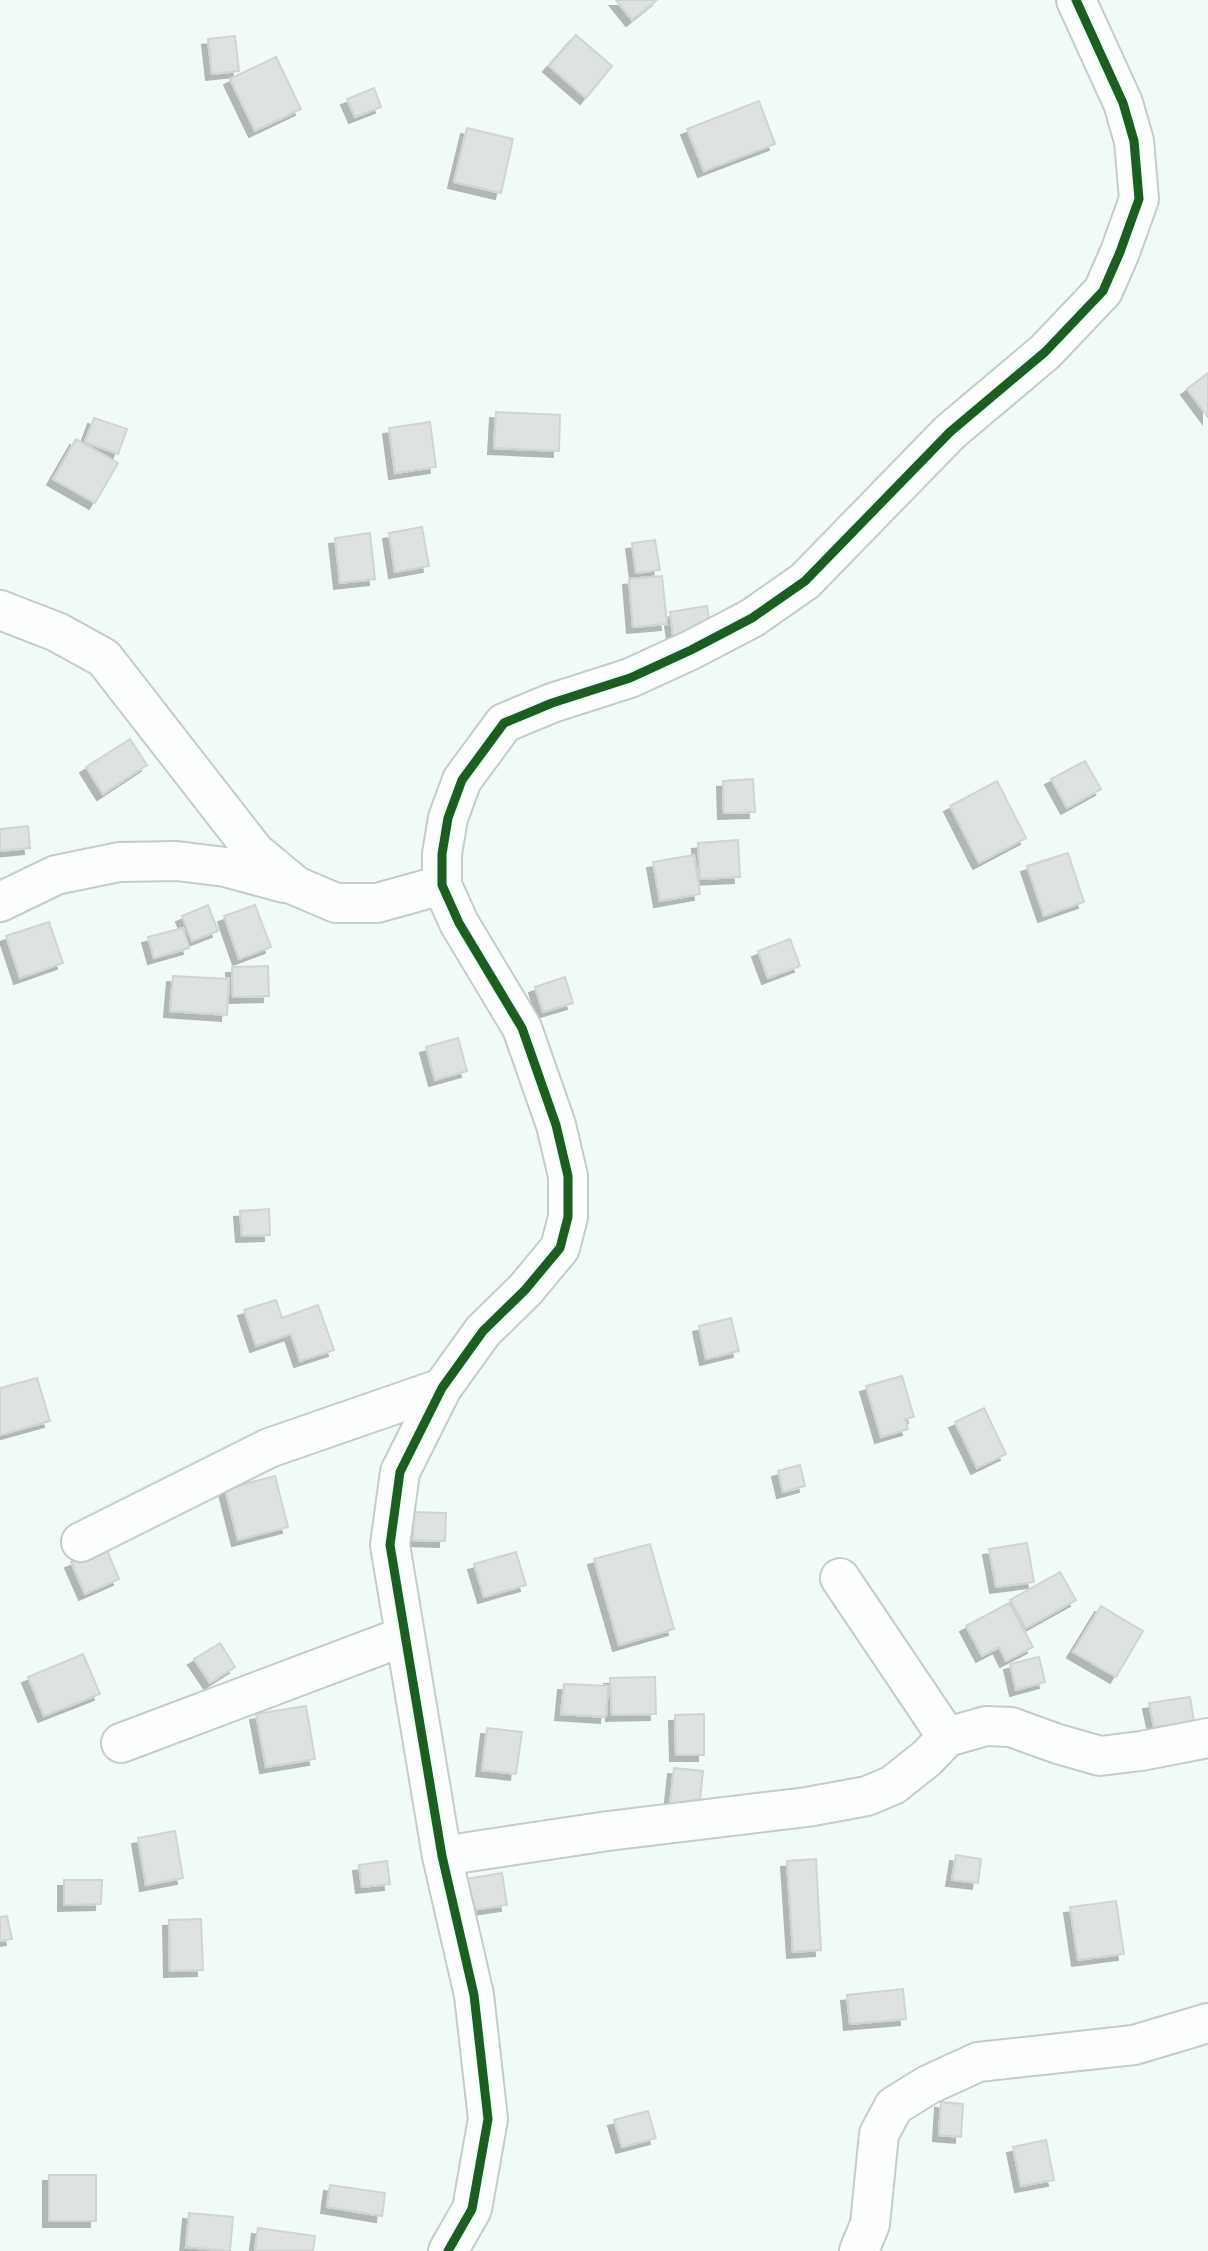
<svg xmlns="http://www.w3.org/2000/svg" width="1208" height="2251" viewBox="0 0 1208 2251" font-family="Inter,sans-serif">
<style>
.building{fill:#dfe2e3;stroke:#d1d4d5;stroke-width:2;filter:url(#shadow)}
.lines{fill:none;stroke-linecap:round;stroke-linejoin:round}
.street-casing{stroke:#c5cccb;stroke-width:42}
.street{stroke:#fdfefe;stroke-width:38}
.cycleway-casing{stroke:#edfdfb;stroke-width:13}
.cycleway{stroke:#1b5e20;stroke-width:9}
</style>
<defs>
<filter id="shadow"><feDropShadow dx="-6" dy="6" stdDeviation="0" flood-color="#0004"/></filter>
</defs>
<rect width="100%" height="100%" fill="#f0faf8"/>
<path class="building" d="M616 0H657L632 20Z
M576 35 612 66 586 98 549 66Z
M235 36 239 71 212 74 208 39Z
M276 57 301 109 255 131 230 79Z
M374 88 381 107 355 117 347 99Z
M759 101 775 144 704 171 687 129Z
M467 128 513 139 501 193 454 182Z
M1208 373V417L1187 389Z
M496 412 560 415 559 451 494 448Z
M94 418 127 429 118 454 85 442Z
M430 422 436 467 395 473 389 428Z
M76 439 118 463 95 503 53 479Z
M422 527 429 566 395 572 389 533Z
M370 533 375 579 340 583 335 538Z
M655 540 660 570 636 573 632 543Z
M662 576 667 624 633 627 629 579Z
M707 606 711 637 674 642 670 612Z
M130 739 147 765 103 794 86 767Z
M1085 761 1101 789 1067 808 1051 779Z
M753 779 755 812 724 813 723 781Z
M997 781 1026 838 979 863 950 806Z
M28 826 30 848 0 851V829Z
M738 840 740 877 700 879 698 843Z
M1068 853 1084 902 1044 916 1027 866Z
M694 855 700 894 660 901 653 862Z
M208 905 218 931 192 941 182 916Z
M255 905 271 947 239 959 224 916Z
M49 922 63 963 20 978 6 936Z
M183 928 189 948 154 958 148 937Z
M790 939 800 966 768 978 758 951Z
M268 966 269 996 233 997 232 967Z
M173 976 229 979 227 1015 170 1011Z
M565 977 573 1003 543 1012 535 987Z
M458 1038 467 1071 435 1080 426 1047Z
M269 1209 270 1235 242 1236 240 1211Z
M276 1300 282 1318 318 1305 334 1350 300 1361 291 1334 256 1346 244 1310Z
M731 1318 739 1351 706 1359 699 1326Z
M902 1376 914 1417 905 1419 908 1429 881 1437 866 1386Z
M37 1378 50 1421 0 1435V1388Z
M984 1408 1006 1454 977 1468 955 1422Z
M800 1465 805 1486 783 1492 778 1471Z
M275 1476 288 1527 238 1540 225 1489Z
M414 1512 446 1513 445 1541 413 1540Z
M1027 1543 1034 1582 996 1587 989 1549Z
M650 1544 674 1629 619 1645 594 1559Z
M106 1548 119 1579 85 1594 71 1562Z
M516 1552 526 1585 484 1597 474 1564Z
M1060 1572 1076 1600 1026 1628 1010 1600Z
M1009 1603 1033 1647 1006 1661 999 1647 982 1656 966 1626Z
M1101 1606 1143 1631 1116 1677 1073 1652Z
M220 1643 235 1667 210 1683 194 1659Z
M83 1654 100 1694 44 1716 28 1677Z
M1039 1657 1045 1682 1016 1690 1010 1664Z
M655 1677 656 1714 612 1715 610 1678Z
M564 1684 608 1686 606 1717 561 1714Z
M1190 1697 1194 1722 1154 1727 1149 1703Z
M306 1706 315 1759 266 1767 256 1714Z
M704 1714V1755H676L675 1715Z
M487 1728 522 1732 516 1774 482 1770Z
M674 1768 703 1771 699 1808 670 1805Z
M175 1831 183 1878 146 1885 138 1838Z
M956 1855 981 1859 978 1883 952 1880Z
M816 1859 821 1950 793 1952 787 1861Z
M387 1861 390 1884 362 1887 359 1865Z
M502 1873 507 1905 465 1911 460 1880Z
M64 1880H102L101 1904 64 1905Z
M1116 1901 1124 1954 1078 1960 1070 1907Z
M7 1916 12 1939 0 1941V1917Z
M201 1919 203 1970 170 1971 169 1920Z
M903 1989 906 2019 850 2024 847 1995Z
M941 2102 963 2104 961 2137 939 2135Z
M648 2111 656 2138 622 2147 614 2120Z
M1046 2140 1054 2180 1021 2186 1013 2147Z
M49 2175H96V2221H49Z
M330 2185 385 2193 382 2216 327 2207Z
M189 2213 233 2217 230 2251 186 2247Z
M258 2228 315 2236 313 2251H255Z"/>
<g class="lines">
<defs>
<path id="street" d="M0 610 57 632 104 658 255 852 296 886 336 903H377L442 885
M0 902 56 875 119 862 177 861 225 867 284 883
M81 1542 269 1448 442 1388
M840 1578 947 1737
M121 1743 405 1636
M442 1856 608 1831 807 1807 867 1796 893 1785 927 1758 947 1737 986 1726 1011 1727 1058 1744 1100 1756 1141 1751 1208 1738
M448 2251 472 2209 488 2119 474 1995 442 1856 390 1545 400 1472 442 1388 483 1331 525 1290 560 1248 568 1217V1176L556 1125 522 1028 459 923 442 885V854L448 818 462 780 504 723 552 703 630 678 691 650 752 618 805 581 950 432 1045 352 1103 291 1120 252 1139 199 1134 141 1123 103 1076 0
M859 2251 870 2224 879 2134 894 2106 928 2085 978 2062 1134 2045 1208 2023"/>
</defs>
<use href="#street" class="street-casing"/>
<use href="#street" class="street"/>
<defs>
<path id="cycleway" d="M448 2251 472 2209 488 2119 474 1995 442 1856 390 1545 400 1472 442 1388 483 1331 525 1290 560 1248 568 1217V1176L556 1125 522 1028 459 923 442 885V854L448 818 462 780 504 723 552 703 630 678 691 650 752 618 805 581 950 432 1045 352 1103 291 1120 252 1139 199 1134 141 1123 103 1076 0"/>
</defs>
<use href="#cycleway" class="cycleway-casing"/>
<use href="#cycleway" class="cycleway"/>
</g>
</svg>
